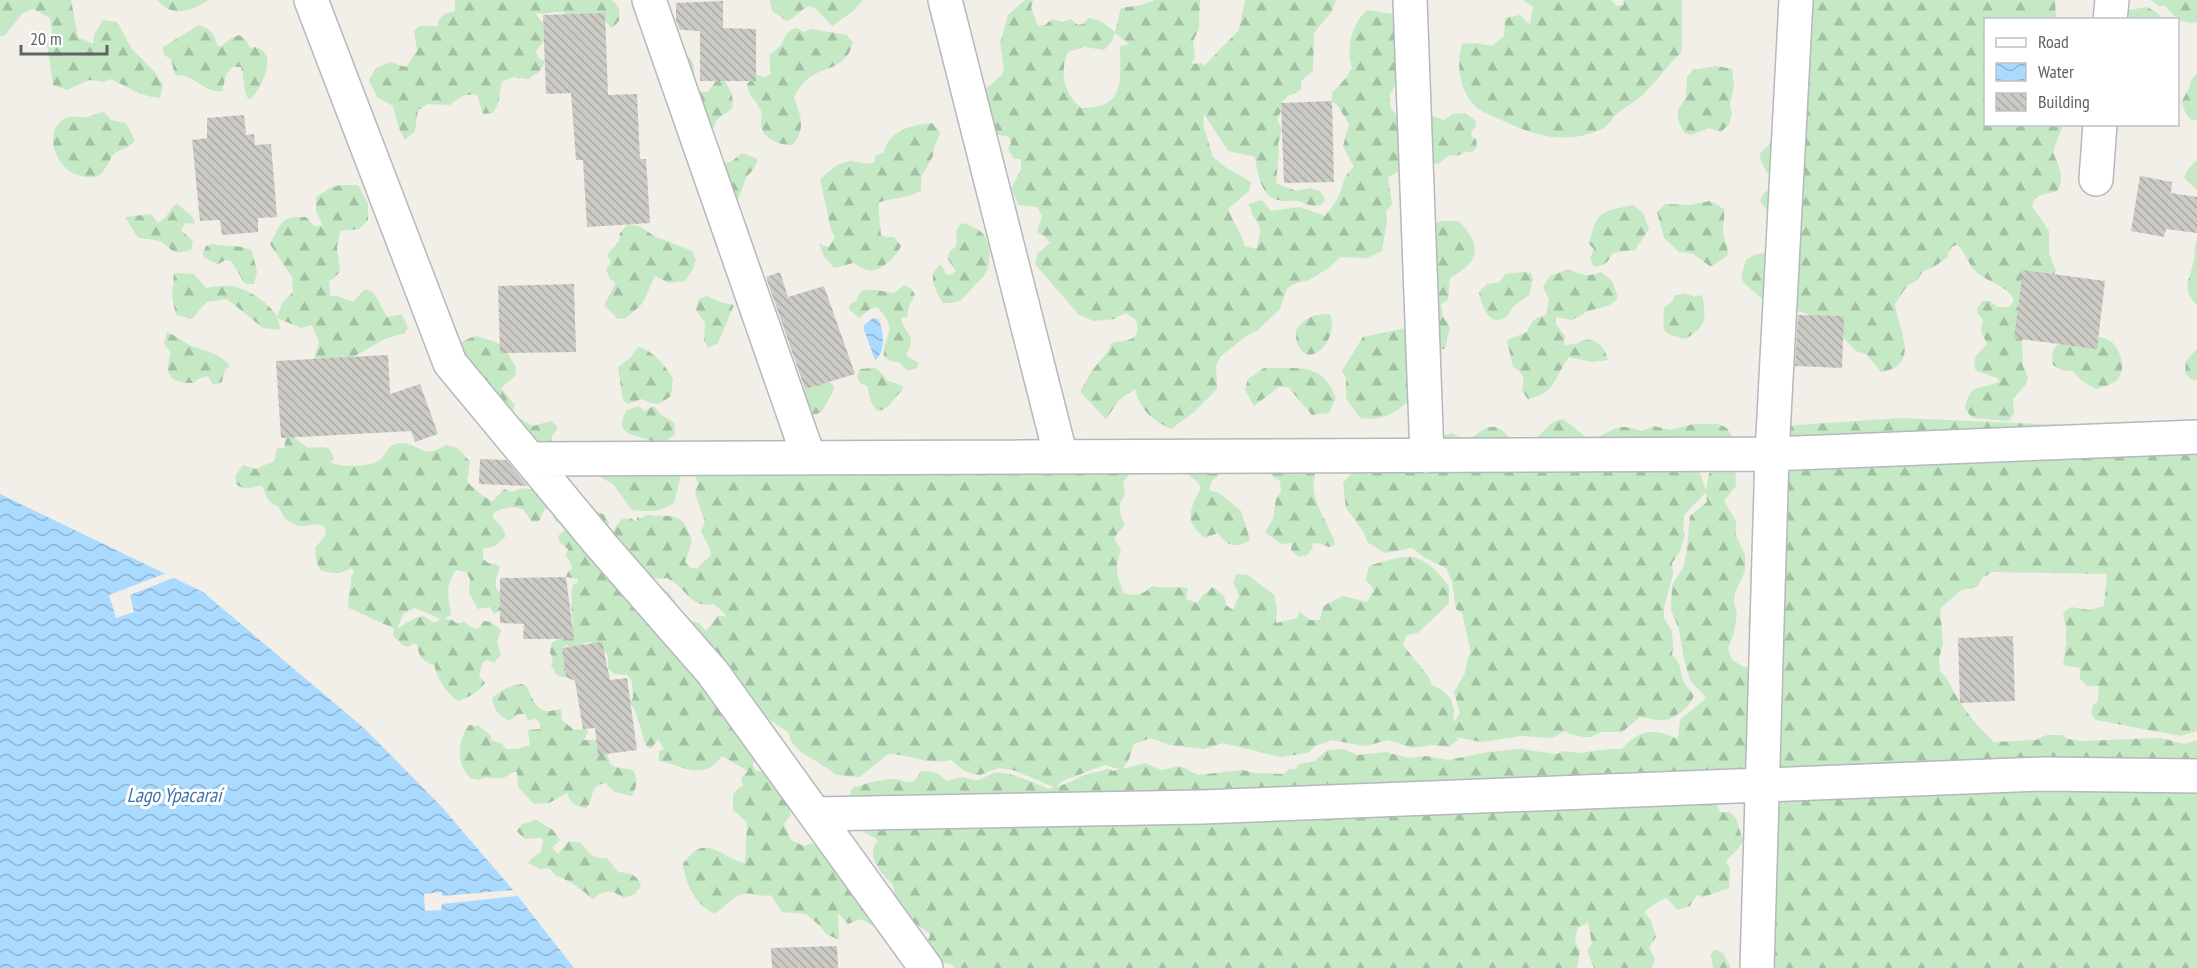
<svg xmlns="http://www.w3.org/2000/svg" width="2197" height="968" viewBox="0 0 2197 968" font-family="'PT Sans Narrow',sans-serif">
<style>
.forest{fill:url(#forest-firs);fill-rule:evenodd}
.water{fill:url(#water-waves)}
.pier{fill:#f1efe8}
.building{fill:url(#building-back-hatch)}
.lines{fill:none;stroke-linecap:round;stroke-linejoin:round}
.street-casing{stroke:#b5b8bc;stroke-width:36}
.street{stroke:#fff;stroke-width:33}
.labels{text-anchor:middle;stroke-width:6;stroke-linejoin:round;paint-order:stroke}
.water-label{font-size:20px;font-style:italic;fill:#4174aa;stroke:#fff}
</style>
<defs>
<pattern id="forest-firs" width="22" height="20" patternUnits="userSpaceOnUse" patternTransform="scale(1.5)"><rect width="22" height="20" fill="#c5e8c5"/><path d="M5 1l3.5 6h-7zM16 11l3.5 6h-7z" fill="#a3c0a4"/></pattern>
<pattern id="water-waves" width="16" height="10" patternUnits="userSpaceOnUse" patternTransform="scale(1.5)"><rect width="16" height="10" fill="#aadaff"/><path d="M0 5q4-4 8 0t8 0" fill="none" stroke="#8eb4d2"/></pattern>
<pattern id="building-back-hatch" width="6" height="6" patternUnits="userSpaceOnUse" patternTransform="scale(1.5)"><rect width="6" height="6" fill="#cccac5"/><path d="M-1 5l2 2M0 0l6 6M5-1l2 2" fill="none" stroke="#a9a8a4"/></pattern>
</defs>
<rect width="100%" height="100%" fill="#f1efe8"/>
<path class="forest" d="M0 0H71L78 37 93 44 94 35 103 20 117 22 132 49 154 71 163 85 160 98C138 96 130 87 110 79L105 82 89 80 67 90 53 85 47 44 52 31 50 18 33 9 22 14 4 36H0Z
M157 0H209C192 11 172 18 157 0Z
M455 0H611C620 5 620 12 619 21L612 28 605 21 573 22C561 3 552 17 535 13L543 23 544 41 536 51 538 57 545 62 539 72 528 79 513 77 502 82C498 97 502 98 493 113L483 114 477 95C465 93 458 98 450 105L428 104 418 110 415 131 405 140 399 128 393 106 377 97 369 80 376 68 390 62 406 67 417 51 414 31 419 26H437C440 15 444 13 455 11Z
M770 0H863L853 11 832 26 816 9 809 6C800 10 795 18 787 21L772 11Z
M1025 0H1033L1031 8 1038 26 1045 25 1052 19 1062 22 1071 19 1078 25 1083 24 1088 18C1100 19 1106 25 1115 32L1121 8 1141 5 1155 0H1200L1199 29 1193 41 1195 57 1191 64 1202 63 1204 66 1239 30 1245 0H1336L1332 11 1314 33 1313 71 1301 81V90L1288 96 1281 103V111L1277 119 1282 129 1278 144 1279 151 1276 183 1296 191 1310 188 1320 191 1325 198 1323 204C1311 208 1308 204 1297 201 1290 200 1284 202 1278 200 1261 197 1257 171 1255 157L1228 151 1204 114 1203 124 1213 157 1225 167 1251 182 1249 191 1228 209C1233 222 1241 233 1245 246L1256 249C1266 217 1255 229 1249 204L1262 200 1271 211 1300 207 1325 216C1331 208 1337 201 1341 191 1345 178 1343 177 1354 167L1343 146 1349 124 1338 106 1332 101V93L1346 78 1352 68C1346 47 1351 25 1367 10L1401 15V49L1394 59 1397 82 1389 96 1391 108 1399 119 1432 116 1444 120 1453 114 1465 113 1476 121V126L1471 132 1472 137 1476 139 1477 147 1472 152H1464L1457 156 1449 155 1438 164C1420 161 1404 168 1388 177L1392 204 1386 211 1387 220 1382 251 1367 258 1340 257 1330 267 1309 280 1296 283 1287 288 1280 309 1258 330 1246 336 1220 357 1216 366 1217 389 1193 413 1171 429C1152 420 1140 410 1135 389L1119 400 1106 419 1080 392 1091 372 1109 350 1111 343C1127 340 1142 342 1136 320L1126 313 1114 319 1094 321 1079 315 1035 264 1037 254 1050 243 1044 236 1037 232 1042 216 1037 207 1019 205 1011 189 1021 169V159H1014L1008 149 1011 143 1009 137 995 134 983 91 1002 75 1004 70 1000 43 1008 15ZM1115 33 1129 44 1120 46C1120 80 1127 108 1081 108 1064 93 1059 74 1068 52L1084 47 1104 50 1112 41Z
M1523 0H1611L1617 6 1624 5 1623 0H1682C1681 18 1683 35 1681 53 1667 65 1657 81 1644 94 1637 101 1626 106 1618 113 1612 117 1609 126 1602 129 1565 146 1532 135 1497 118 1491 115 1482 112 1477 108 1459 91 1456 66 1462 44L1475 43 1492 46 1504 36 1505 18 1520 15 1530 25 1533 7Z
M1795 0H2055L2056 19 1986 20V124H2062V127L2053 152C2058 165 2066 178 2057 191 2046 195 2035 193 2032 206L2049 231V253L2056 271 2022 334 2023 366 2028 378 2026 384 2013 399 2014 414 2008 421 1972 418 1965 408C1970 381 1984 390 2000 381L1997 378 1976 371C1971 357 1979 353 1987 344L1981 331 1983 320 1977 313V308L1983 301H1990L1997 307H2009L2014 300C2009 287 1991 283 1980 275 1968 267 1965 250 1957 245L1953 246 1948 253V257L1932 268 1923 271 1917 280 1907 286 1895 304C1898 329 1922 366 1881 372L1866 354 1856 351 1840 334 1810 315 1762 299 1745 284 1741 278 1746 260 1754 255 1768 252 1771 246 1767 228 1769 213 1760 201 1764 193 1773 188 1772 177C1765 172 1760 162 1760 153L1776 139Z
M2151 0H2197V22C2180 25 2176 17 2165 6H2158Z
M2147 7 2156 12 2163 19 2124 20 2129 10Z
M199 25C210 29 215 33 217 45L221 47 230 39 239 35 246 40 250 48 255 47C257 47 263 50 264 52 274 63 259 93 249 100 242 90 245 79 241 67H232L226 75 222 91C208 93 201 83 190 78 185 75 180 76 175 75L171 59 164 55 163 47Z
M796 28 804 32 811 29 847 35 853 43C851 47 850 53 847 56 830 76 809 64 794 98 801 116 806 128 793 145 778 144 762 140 761 123 761 118 763 113 760 109 755 98 749 99 747 84L756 75 765 77 771 74 769 55C772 52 778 49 781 45 786 37 785 31 796 28Z
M678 51C697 58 695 69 694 87L702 92H708L716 81H725L732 95 733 106C729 113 723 113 718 119 714 123 715 127 710 131L656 71 654 58Z
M1717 66 1732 69 1734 86 1730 104 1732 114 1729 124 1721 132 1709 128 1691 135 1684 133 1678 120V110L1686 97 1687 77 1693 70Z
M2197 73V119L2194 121C2187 119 2183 108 2182 101L2190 86V82Z
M104 112 111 120 126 123 135 141C128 149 122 148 115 153 109 159 106 171 99 175 93 179 87 177 81 176 56 171 42 132 64 119 71 115 79 118 86 117 92 116 98 113 104 112Z
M932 123 939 130 940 134 934 148 933 156 921 177V191C907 199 892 197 878 203L881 235 885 237H894L901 246C897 256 879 274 867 270 862 269 857 265 853 263L834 268 824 256 819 244 829 247 835 237 831 230 820 179 837 165 850 161 871 164 875 161V156L884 152C890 130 911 125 932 123Z
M742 153 758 159 753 170 747 176 737 202 728 207 717 164 731 162Z
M2197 160V190L2184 178 2187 170Z
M340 185H358L368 204V220L359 229 340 231 337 247 340 272 329 282 330 296H337L353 302 365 289 374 293 387 317 402 314 408 328 404 333 385 339 353 357 346 364 324 367 314 359 319 342 312 325 301 328 277 318 281 330 263 328 227 299 206 302 192 319 176 315 172 296 174 273 194 274 206 288C213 287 222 285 230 286 245 287 270 303 277 317L282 303 293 292 292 277 270 244C282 222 280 216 306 217L314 226H323L316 211V197L330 188Z
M1710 201 1724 209C1725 217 1723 222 1723 230 1723 237 1728 245 1728 255L1711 267 1693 254 1679 252 1664 238 1657 212 1665 204 1690 205Z
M177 204 192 216 195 224 186 223 181 230 193 241 191 250C167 257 174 246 158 241 152 239 144 239 138 238L125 217 151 214 158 223 165 218 174 205Z
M1633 205 1643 213 1649 229 1635 250 1612 253C1609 263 1604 265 1594 267L1590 258 1594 249 1588 243C1592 236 1592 230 1595 224 1601 208 1619 209 1633 205Z
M1441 221H1459C1482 246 1481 261 1450 278L1448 300 1441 304 1443 317 1450 327 1445 349H1439L1430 226Z
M962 223C969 225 978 228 983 234 991 244 992 265 984 276 982 279 977 282 974 286 963 298 962 304 943 303 935 291 926 274 941 264L946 274 951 275 956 271 948 259 950 251 956 246C957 236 954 230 962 223Z
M628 224 641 227 654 236 692 251 696 260 693 269 685 281 669 283 655 276 642 304 625 319 617 318 604 305 616 283 610 279 606 270 611 262 607 255 619 241 620 233Z
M2197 240V305C2181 290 2189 281 2193 264 2196 256 2193 248 2197 240Z
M213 244C226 247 241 244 252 251L257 272 254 284H245L232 262 226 260 218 264 204 258 203 253 206 246Z
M1568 269C1580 274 1588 278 1601 272L1612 281 1618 298 1610 305 1588 311 1572 320 1556 317V324L1565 336 1564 345 1576 344 1585 339C1599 341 1604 346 1608 360L1592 362 1569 357C1553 378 1557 393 1528 399L1522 391C1525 379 1524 373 1513 367L1507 340 1527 332C1531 322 1535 317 1546 315L1549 299 1543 287 1550 276Z
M1523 272 1531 273 1533 279 1529 295C1524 299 1518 302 1514 306 1510 310 1509 315 1505 318 1488 327 1481 303 1479 292L1487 284 1500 282 1505 274Z
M904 285 911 288 915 295 909 306 907 317 901 318C904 335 918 334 907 353V356L919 363 917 368 908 371 899 362H893L884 357C882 335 901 331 877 307L870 309 859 318 849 309 850 304 856 301 860 293 864 290H876L894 293Z
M1685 293 1694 297 1702 295C1707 319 1706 327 1685 339 1660 332 1663 334 1664 307L1672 302 1675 296Z
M707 296 720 302 734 305 718 343 708 348 704 341 705 323 696 310 698 299Z
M1330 314C1340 338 1309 373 1297 343 1296 340 1296 333 1296 329 1306 317 1314 314 1330 314Z
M1410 327 1411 399C1394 414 1383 421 1360 418L1346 398V378L1342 371 1363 337Z
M167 332C174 335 181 340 188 344 203 352 218 351 230 366L225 370 222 382 213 385 208 376 198 379 194 383C172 383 163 377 171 353L164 343Z
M2086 335C2094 336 2107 337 2113 343 2121 352 2126 369 2118 379 2114 384 2103 387 2096 389L2081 380 2073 371 2062 370 2053 365C2048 341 2067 339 2086 335Z
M475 336C484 339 501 341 506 350 510 356 511 361 516 367L515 376 501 388 515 405 512 412 514 415 533 426 551 421 558 427 551 438 552 445 562 472 445 349Z
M638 347C653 350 666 366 673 379L671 396 659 404 650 403 642 399 628 404 623 400 618 367 630 358Z
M2197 349V380L2191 379 2185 373 2186 361Z
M875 368 883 374 886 380 903 386 902 391C890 400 893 408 877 411L871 402 867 386 860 383 857 376 860 369Z
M1264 368C1298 369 1323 361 1336 398L1329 413 1312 415 1288 387H1279L1254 406 1245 390 1248 379Z
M825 378 834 386C833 393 830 395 828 400 823 410 822 415 810 414L799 395 803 390 808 388 812 381Z
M639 406 644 411 654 406 661 415 674 422 675 434C661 447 654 441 639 437 622 433 617 426 627 410Z
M1901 418 2197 431V731L2181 736 2096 720 2091 714 2093 705 2098 701 2099 686H2087L2080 679V668L2063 665 2066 645V627L2063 613 2071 607 2089 610 2104 606 2107 574 1992 572 1982 578 1977 587 1961 590 1940 609 1943 643 1939 659 1940 671C1948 678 1950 685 1955 694 1966 713 1979 728 1994 742L2036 740 2047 735H2062L2068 739 2081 741 2161 738 2184 744 2197 740V968H1761L1749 805 1737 803 1738 796 1712 793 1720 812H1729L1736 818 1743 841 1737 850 1726 861 1730 868 1729 888 1703 897 1697 895 1690 906 1677 910 1667 898 1659 901 1644 912 1651 920 1656 937 1649 948 1655 959 1652 968H1594L1587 950 1592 944 1588 922 1578 928C1575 936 1573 942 1580 950L1577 968H954L953 965 936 960 928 940 930 936 929 933C917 925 900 913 895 898 893 893 896 889 892 884 882 873 864 856 878 840L860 830 852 829 848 802 852 788C864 784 883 778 896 779 903 781 906 783 915 781L921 771C933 771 938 772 946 781 951 780 956 778 960 778 966 777 971 781 978 780 984 778 989 774 995 773 1004 770 1039 784 1048 789L1054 787 1013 770 999 768 980 775 973 774 963 770 951 760C929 766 911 754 888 754L860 777 836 775 821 764 802 753 792 743 788 732 768 719 750 716 725 715 723 718 755 756 753 766 756 771C777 771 787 797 791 815L784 824 791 840 804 846 812 843 825 848 885 932 861 919 848 924 838 913 839 940 826 934 819 925 806 914 782 912 771 895C763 897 760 895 752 894 737 891 727 905 715 914 695 904 686 886 683 864 707 831 717 857 745 863L747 822 733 810V794L743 785 741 778 748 771 722 756C702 783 683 765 659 761V751L664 749 658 739 651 749 646 746 635 710 630 703 633 698 632 681 627 675 614 674 608 668V656L606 652 601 657 591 646 592 642 584 643 582 648 569 647 567 645 562 648 565 656 566 677H562L557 675 551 665 553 658 550 653 552 642 560 639 573 626C572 617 570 593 573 585L578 582V579L566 577 568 571 572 570 571 563 566 556 568 549 560 543 558 536 567 528 555 521 551 510 545 509 539 521 532 522 523 509C511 506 504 507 494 513L493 518 502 527 506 536 495 546 483 549V559L488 563 495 564 500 567 496 579V588L500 593V611L494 614 490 607 478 609 469 593 470 579 466 572 456 570C444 587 449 596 451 615L444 619 452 620 456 623 465 622 470 627 478 629 484 621 491 622 501 630 497 642 501 654 494 663 487 660 483 662 479 675 485 683C479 693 469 696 459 701 446 694 438 679 434 665 421 661 419 656 417 644H412L409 647 403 645 394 637 393 632 395 629 349 608C346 596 353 586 351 576L355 573 351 568C339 575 333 574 320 570L316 560 315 548 326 535 325 527C315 521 310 527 300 526 294 525 290 522 285 519L278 506C267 503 266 495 262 485 251 487 246 492 236 484L235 477 243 465 256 469 276 460 275 454 278 448H284L286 438 293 437 308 448 325 447 330 450 334 458 331 462C339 468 373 467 381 459 385 455 387 448 393 445 409 437 421 455 433 451 437 450 442 447 446 445 459 447 462 452 470 462L467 481C471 487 487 500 493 501L504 489 512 492 522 488 546 491 605 515 609 524 605 531 606 539 622 519 630 518 637 522V517L642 518C648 513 650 516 656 516 680 515 684 518 692 541L685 562 690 567 696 569 711 555C710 547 704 539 701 531L705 522 695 493 698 484 695 474 1124 465 1128 476 1123 482 1125 495C1117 503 1119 515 1125 524L1114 538 1121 550C1114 567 1117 578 1124 593 1136 597 1144 594 1152 586 1165 589 1175 586 1188 588L1186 599 1197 603 1204 594 1213 587 1224 596 1226 605 1233 610 1239 595 1233 582 1237 574 1248 575 1274 595 1277 608 1276 623 1297 618 1299 611 1310 620H1320L1323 606 1343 596 1367 602 1374 590 1366 580 1369 566C1411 553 1420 550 1449 586V603L1418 633 1407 635 1403 645 1428 676 1432 685 1442 690 1451 699 1454 711 1453 723 1460 713 1454 692 1465 673 1468 657 1471 652 1462 613 1456 609 1452 582 1446 568 1425 558 1412 548 1385 553 1367 542 1363 531 1346 508 1343 483 1364 460 1405 446 1410 436 1439 437 1452 433C1477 450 1480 418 1500 429 1504 431 1507 436 1511 439L1537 437 1553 422 1562 419 1571 425 1587 438C1612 438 1611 419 1642 431L1654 426 1670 430 1694 424H1718L1727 428 1734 441 1696 461 1706 491 1709 473 1719 470 1728 473 1735 468 1736 486 1724 501 1736 521V535L1745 555V571L1735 593 1734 602 1737 613 1734 633 1728 648 1732 660 1744 667 1754 668 1748 625 1750 610 1765 591 1783 426ZM1706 492 1707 502 1690 516 1687 550 1683 568 1672 585 1671 610 1679 629 1684 659 1690 680 1706 698 1680 720 1678 739C1654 728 1640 729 1622 749H1609L1579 753 1564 751 1556 754 1520 749 1489 752 1448 760 1426 756 1408 758 1386 752 1358 755 1344 749 1327 750 1315 761 1299 764 1296 769H1290L1283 774 1256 773 1242 770 1198 775 1180 766 1161 770 1146 763 1122 769 1128 761 1134 744 1151 738 1170 745 1204 749 1223 743 1280 757 1308 753 1315 746 1332 740 1365 746 1389 740 1412 748 1432 745 1448 747 1458 740 1456 737 1481 742 1521 736 1553 738 1565 731 1572 735 1584 737H1591L1601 732H1622L1640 717C1647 718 1658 721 1665 720 1676 718 1692 705 1694 695 1691 691 1686 687 1684 682 1679 672 1683 664 1672 655L1673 647 1672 631 1664 618V607L1673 575 1672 563 1680 551 1685 535 1683 530 1684 515ZM667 578C688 588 689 609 714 604L727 616H718L706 631 699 623 670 614 675 603 669 593 649 579ZM415 608 441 619 434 623 423 616C412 618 405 624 397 629L404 613ZM1105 765 1119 769 1113 771 1107 769C1100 772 1094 772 1088 774 1077 778 1068 784 1056 787L1062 781Z
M1298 438 1308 444 1319 463C1307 490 1317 503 1328 527 1331 534 1334 537 1335 545L1329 547 1318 543 1312 544 1313 548 1307 555 1299 557 1291 550 1292 543 1281 544 1265 532 1273 519 1276 498 1281 492 1280 481 1272 476 1267 468 1291 441Z
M1176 466 1226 468 1212 481 1209 490 1219 493 1241 511 1250 540C1238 549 1225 546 1218 533L1205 538C1183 522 1190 508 1201 488L1198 482Z
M601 473 681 475 674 503C660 512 648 512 632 510L613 484 602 478Z
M522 684 527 687C530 694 537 711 546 711 551 712 555 709 561 710L562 720 574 730 587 729 588 733 583 740H596L606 750 610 764 615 767 633 770C638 780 637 786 632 796L615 792 605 783C588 786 595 800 586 808 575 806 571 804 567 793L549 803 534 804 518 787 517 772C510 772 509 776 503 778 494 780 487 775 478 780L470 778C456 762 457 742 469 725L479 726 491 736V740L502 744 506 749H517L530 745 528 730 540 729V723L535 718 529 721 525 714H518L509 721C498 715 494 710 492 698 502 689 509 686 522 684Z
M536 820 553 830 560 840 552 848 558 854 569 841 581 843C589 854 593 859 607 858L618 872C630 873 637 874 641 886L635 894 624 898C611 889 605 890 592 899 586 892 566 878 556 876L549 868 540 869 528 863 532 858 541 852 543 841 541 838 524 839 517 831 522 824Z
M1714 949 1723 953 1731 968H1713L1711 956Z"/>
<path class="water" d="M873 318 878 319C884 329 886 353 875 360L864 330V325Z
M0 494 203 592 365 729 441 806 513 890 574 968H0Z"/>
<path class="pier" d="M169 572 178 576 130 595 134 612 116 618 109 595Z
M513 890 518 896 442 904 441 910 425 911 424 894 441 892 442 896Z"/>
<path class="building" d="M723 1V28L756 29V81H700V31L680 30 676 20V3Z
M605 13 608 95 637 94 640 159H646L650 223 587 227 583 160H576L571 93 546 94 543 15Z
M1332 101 1334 182 1284 183 1281 103Z
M244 115 246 135 254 134 255 145 271 144 277 217 258 218V232L222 235 220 220 200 221 192 140 207 138V118Z
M2140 176 2172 182 2171 193 2197 197V233L2166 229 2164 237 2131 231Z
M2023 270 2105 281 2097 349 2014 338Z
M780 272 788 297 824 286 855 374 805 389 766 277Z
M574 284 576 352 500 353 498 286Z
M1798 315 1844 316 1842 368 1795 366Z
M388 355 390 394 420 384 438 434 415 442 411 431 281 438 276 361Z
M480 459 506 460 528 486 479 484Z
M566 577 574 639H523L524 624 500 623V578Z
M2013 636 2015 701 1960 703 1958 638Z
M602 642 610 680 627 678 637 750 598 755 595 728 583 729 575 681 566 677 562 648Z
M837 946 838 968H772L771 948Z"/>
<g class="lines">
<defs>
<path id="street" d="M311 0 450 363 601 545 713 673 926 968
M649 0 809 458
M945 0 1061 457
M1410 0 1427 456
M2110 20 2112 0
M2096 179 2100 124
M530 459 1772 454 2197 437
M815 814 1202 807 2043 774 2197 776
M1757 968 1772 454 1796 0"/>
</defs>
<use href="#street" class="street-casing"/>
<use href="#street" class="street"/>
</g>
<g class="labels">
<g class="water-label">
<text x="174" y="802">Lago Ypacaraí</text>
</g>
</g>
<rect x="1984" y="18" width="195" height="108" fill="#ffffff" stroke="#bfc1c3" stroke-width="1.5"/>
<rect x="1996" y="38" width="30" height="9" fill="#ffffff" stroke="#bfc1c3" stroke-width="1.5"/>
<text x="2038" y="48" font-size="18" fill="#5f6368">Road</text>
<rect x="1996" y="63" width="30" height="18" fill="url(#water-waves)" stroke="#bfc1c3" stroke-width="1.5"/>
<text x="2038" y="78" font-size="18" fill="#5f6368">Water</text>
<rect x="1996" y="93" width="30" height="18" fill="url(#building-back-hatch)" stroke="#bfc1c3" stroke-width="1.5"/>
<text x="2038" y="108" font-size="18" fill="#5f6368">Building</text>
<path d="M21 45v9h86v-9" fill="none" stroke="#5f6368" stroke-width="3"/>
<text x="30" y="45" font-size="18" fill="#5f6368" stroke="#ffffff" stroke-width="4.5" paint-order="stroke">20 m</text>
</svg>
